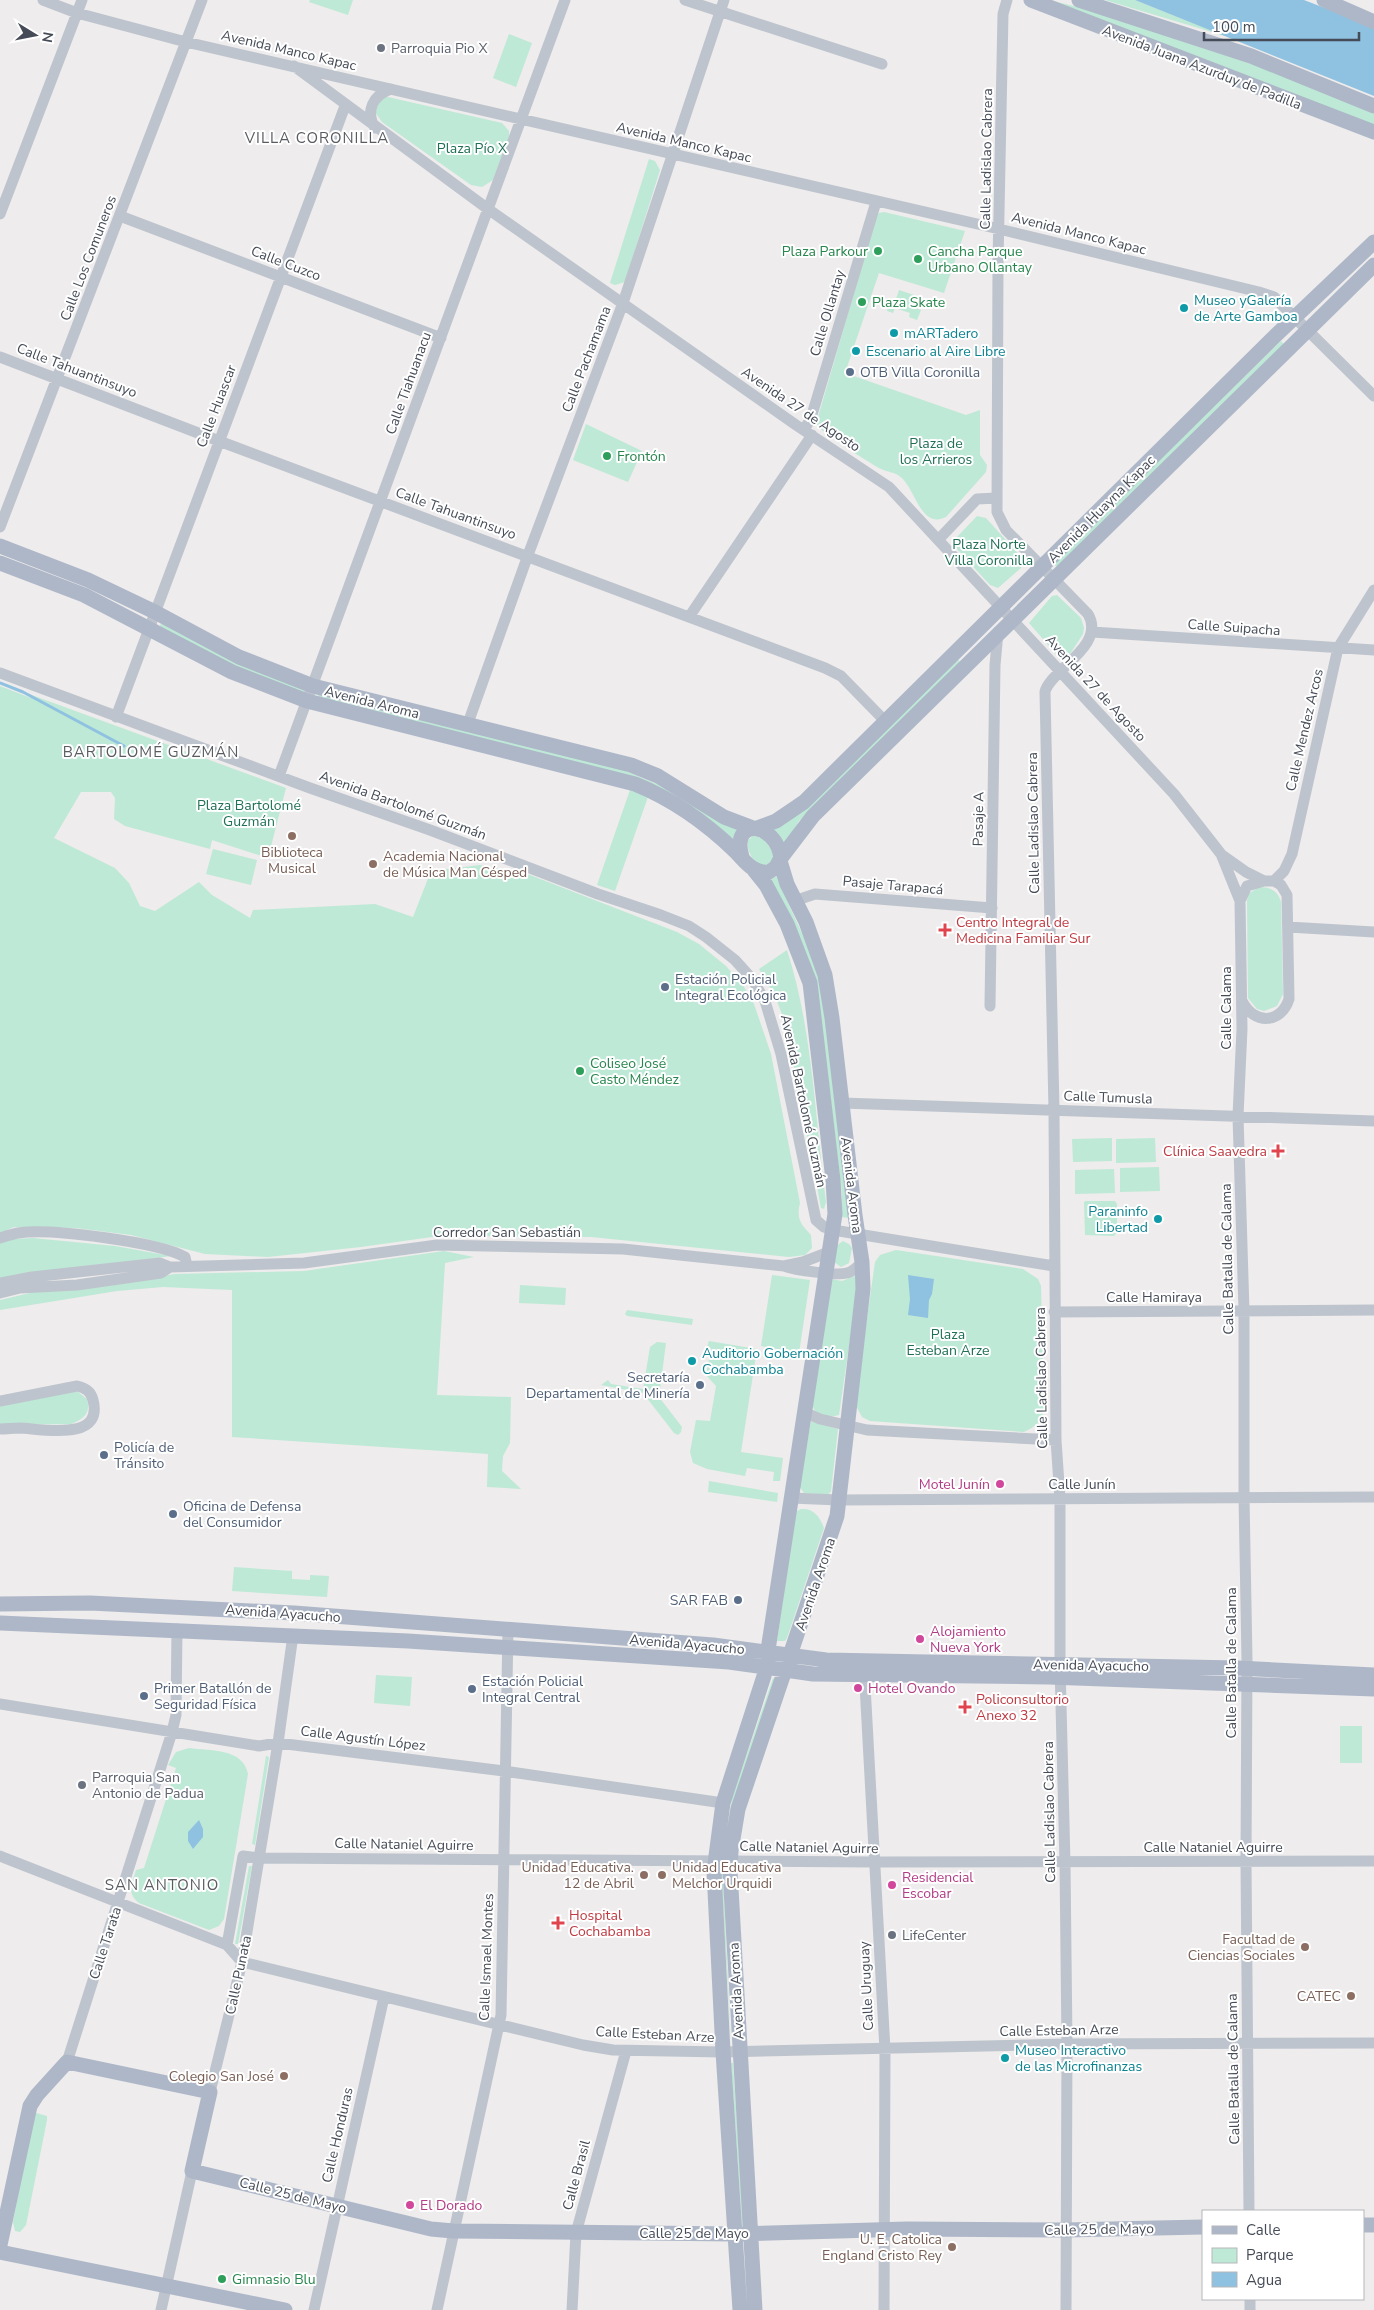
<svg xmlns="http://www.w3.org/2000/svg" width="1374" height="2310" viewBox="0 0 1374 2310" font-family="'Nunito Sans',sans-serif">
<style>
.green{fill:#bee9d6}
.water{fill:#8fc1e1}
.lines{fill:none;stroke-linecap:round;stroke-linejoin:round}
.stream{stroke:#8fc1e1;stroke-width:3}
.minor{stroke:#bec4cd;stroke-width:11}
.major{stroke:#aeb7c8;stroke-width:15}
.worship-dot{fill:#6b7280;stroke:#fff;stroke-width:2}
.leisure-dot{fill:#2e9e5b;stroke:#fff;stroke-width:2}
.culture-dot{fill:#0f9aa8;stroke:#fff;stroke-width:2}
.service-dot{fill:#5c6f8a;stroke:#fff;stroke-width:2}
.education-dot{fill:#8d6e63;stroke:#fff;stroke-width:2}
.health-dot{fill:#e0444e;stroke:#fff;stroke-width:2}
.hotel-dot{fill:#d1479c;stroke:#fff;stroke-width:2}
.labels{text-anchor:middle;stroke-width:4;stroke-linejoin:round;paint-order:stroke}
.worship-label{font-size:14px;fill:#5b616d;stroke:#fff;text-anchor:start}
.street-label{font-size:14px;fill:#464c57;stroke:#fff}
.park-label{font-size:14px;fill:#207056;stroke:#fff}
.leisure-label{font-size:14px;fill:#27864d;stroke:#fff;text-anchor:start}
.culture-label{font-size:14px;fill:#0d838f;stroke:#fff;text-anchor:start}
.service-label{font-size:14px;fill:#4e5e75;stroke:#fff;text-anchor:start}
.education-label{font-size:14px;fill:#785e54;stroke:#fff;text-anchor:end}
.health-label{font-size:14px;fill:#be3a42;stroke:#fff;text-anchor:start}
.hotel-label{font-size:14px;fill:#b23c85;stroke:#fff;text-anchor:start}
.neighbourhood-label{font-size:15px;letter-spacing:1px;fill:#595b60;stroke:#fff}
</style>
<rect width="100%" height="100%" fill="#eeecec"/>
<path class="green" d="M310 0H353L348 15 309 2Z
M1049 0 1086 9 1267 69 1374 114V126Z
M1105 0H1135L1257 48 1225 36Z
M509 34 532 43 516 87 493 78Z
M388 97 502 123 509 131V137L493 180 482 187 471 185 382 122 375 112 381 98Z
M649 159 655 161 660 170 625 282 615 285 610 283Z
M884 212 965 231 944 293 879 273 845 373 966 415 980 410V455L987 465 986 472 946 517C922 529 916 493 903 479 895 471 888 473 879 468 867 461 822 433 816 424L876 217 879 213Z
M899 290 917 296 914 307 921 310 917 320 909 317 910 313 895 308 893 313 887 311 890 300 895 302Z
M1281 341 1284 344 1057 567 1054 564Z
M586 424 642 451 628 482 573 460Z
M977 516 986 518 1023 559 1021 568 998 588 990 585 957 549V537Z
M1057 595 1081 618 1084 628 1083 634 1070 654 1063 657 1056 654 1029 623 1052 596Z
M161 622 305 689 303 694 241 669 160 627Z
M958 659 960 662 799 821 785 845 773 829Z
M0 686 31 698 29 694 286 788 268 858 212 840 210 849 125 826 114 819 115 798 111 792H81L54 838 115 868 129 883 140 906 155 911 199 882 212 895 250 918 253 910 375 904 413 917 431 871 480 865 530 875 677 932 699 944 726 966 744 987 754 1004 771 1054 800 1203C796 1219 801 1224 811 1235L812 1248 805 1255 789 1257 591 1237 439 1236 361 1247 268 1257 205 1254 131 1235 76 1228 14 1227 0 1233Z
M319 694 621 769 669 789 738 828 732 841 680 801 316 698Z
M631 787 649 794 615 891 597 885Z
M753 836C764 836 770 847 774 856L772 861 766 865C754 865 746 852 748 840Z
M213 849 257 860 251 885 206 874Z
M778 875 781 888 814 959 823 1000 849 1218 841 1217 842 1194 819 1003 768 882Z
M1259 887C1271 887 1278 891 1281 902L1283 994 1277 1006 1264 1011 1257 1009 1248 998 1247 901 1248 894Z
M787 950C813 1031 815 1119 826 1202L824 1209 821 1208 786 1025 775 996 759 969Z
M1112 1138V1161L1073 1162 1072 1139Z
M1155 1138 1156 1162 1116 1163V1139Z
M1159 1167 1160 1191 1120 1192V1168Z
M1114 1169 1115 1193 1075 1194V1170Z
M1086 1201H1115L1117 1204V1232L1114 1236 1085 1235 1084 1202Z
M33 1238 115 1246 171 1256 0 1280V1243L11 1239Z
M843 1241 849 1244 852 1248 849 1263 841 1267 834 1262 836 1246Z
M896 1250 1023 1269 1038 1279 1041 1286 1044 1410C1041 1422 1035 1427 1024 1432L870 1421 862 1417 855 1404 875 1262 880 1255Z
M444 1251 474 1257 445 1263 437 1395 511 1397 510 1443 503 1456 502 1471 521 1489 487 1487 488 1454 232 1437V1290L163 1287 117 1291 0 1310V1300L43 1290H66L175 1274 304 1271Z
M772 1275 810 1280 799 1353 761 1346Z
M855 1276 857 1291 839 1415C829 1418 815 1416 812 1405L831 1279 842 1281Z
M520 1285 566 1288 565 1305 519 1303Z
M627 1310 693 1319 692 1325 627 1316 625 1314Z
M709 1341 757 1349 741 1452 783 1458 780 1481H773L774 1472 747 1468 745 1476 707 1469 693 1463 690 1452 696 1420 710 1421 716 1386 706 1375 711 1348 707 1347Z
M657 1342 666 1343 659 1397 682 1427 681 1432 678 1435 674 1433 643 1393 601 1385 608 1380 611 1384 643 1389 650 1347Z
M70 1391 78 1392 87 1399C91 1413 84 1419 71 1424L0 1425V1405Z
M811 1421 838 1429 831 1491 828 1495 804 1493 799 1486Z
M709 1481 778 1493 777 1502 708 1492Z
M801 1509C814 1508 820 1517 824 1528L787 1638 785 1641H777L795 1517 797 1511Z
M234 1567 292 1571V1579L310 1580V1575L329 1576 327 1597 232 1591Z
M376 1675 412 1677 410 1706 374 1703Z
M773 1678 775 1679 723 1855 732 1798Z
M1340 1726H1362V1763H1340Z
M189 1748C211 1751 243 1748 248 1774L224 1919 219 1926 209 1930 139 1903C126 1893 132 1884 136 1870L144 1868 176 1768 168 1765 176 1752Z
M266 1756 269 1757 255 1845 252 1844Z
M249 1866H252L238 1944H235Z
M721 1874H723L731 2044Z
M731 2063H733L744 2226H742Z
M36 2113 47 2116V2120L26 2225 20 2232 15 2231 13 2222 33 2115Z"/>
<path class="water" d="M1135 0H1304L1374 27V96Z
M908 1275 934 1279 932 1294 929 1300 928 1318 908 1315 910 1299Z
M199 1820 203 1829V1837L193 1849 188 1841V1832Z"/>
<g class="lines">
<path class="stream" d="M0 683 23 692 124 746"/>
<path class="minor" d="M43 0 77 13 186 42 999 229 1259 292 1274 297 1374 396
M685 0 882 64
M1007 0 1003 14 998 262 997 512 1006 530 1088 614C1107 646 1049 671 1045 692L1054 1110 1056 1440 1060 1499V1665L1065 1863 1067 2044 1066 2310
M294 66 488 209 796 425 889 487 1174 794 1221 854 1240 901 1242 1029 1238 1116 1244 1311V1497L1247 1660 1246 1862 1249 2211
M375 128C365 111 373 95 391 89
M0 214 82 0
M120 216 441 338
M0 357 219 441 825 668 841 676 886 722
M804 430 811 418 876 202
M0 527 202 0
M938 540 977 499 996 498
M689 617 812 435
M1092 632 1374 650
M0 673 310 788 430 830 598 894 661 915 689 926 706 937 735 960 753 980 765 1001 781 1054 816 1220 824 1227 833 1230 1054 1266
M116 717 345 106
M467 726 528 555 623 303 724 0
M279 776 565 0
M1222 855 1246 872 1264 881
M1274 881 1284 871 1292 854 1338 648 1374 590
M794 901 815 894 992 908
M1240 901 1247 886 1264 881H1274L1281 885 1287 895 1289 999C1281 1024 1254 1025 1242 1001
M1288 927 1374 932
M990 1006 995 665 998 632
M842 1103 1374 1121
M0 1238C6 1236 12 1234 18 1233 50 1228 158 1242 185 1257L187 1266
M784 1266 803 1262 829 1252
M0 1283 32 1277 160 1263 170 1267 304 1263 437 1245 623 1249 784 1266C795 1270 836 1276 847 1273 853 1272 858 1266 862 1262
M0 1293 20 1288 77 1285 161 1273 170 1267
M1054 1312 1374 1310
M0 1401 77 1386C85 1388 91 1391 93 1400 104 1442 42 1429 20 1428 13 1428 7 1429 0 1429
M804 1412 820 1419 867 1430 1056 1440
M791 1498 839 1500 1374 1497
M864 1667 885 2050 884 2310
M0 1704 259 1746 278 1743 504 1771 723 1803
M0 1856 227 1945 242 1962 583 2045 613 2050 723 2052 1067 2044 1374 2043
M227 1945 243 1856 260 1858 875 1862 1374 1861
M67 2062 172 1732 176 1715 177 1629
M210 2092 242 1962 278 1743 293 1635
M1250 2299V2310
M161 2310 192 2171
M314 2310 384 1997
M437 2310 501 2015 508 1629
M572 2310 576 2233 626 2051"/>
<path class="major" d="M1031 0 1374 132
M1079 0 1251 56 1374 106
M1324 0 1374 22
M0 546 88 580 155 612 239 657 313 686 631 765 658 776 724 817 753 828
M0 563 84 595 232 672 307 701 635 784C672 799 706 823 735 851 745 861 753 874 769 872L776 867 781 858C776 822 730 816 742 857
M757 828 776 821 804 802 1274 337 1374 242
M781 858 813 816 1374 265
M0 1604 90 1603 294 1613 713 1645 826 1660 1238 1668 1374 1675
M0 1623 408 1641 729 1662 813 1674 1049 1677 1374 1689
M1363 2225H1374
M0 2245 30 2106 37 2095 67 2062 210 2092 192 2171 431 2229 453 2231 735 2234 907 2229 1065 2230 1203 2227
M0 2252 285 2310
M740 2310 723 2052 714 1871 723 1803 764 1676 835 1214 833 1180 810 983 787 924 766 885 754 870
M755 2310 730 1871 731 1851 738 1809 837 1516 863 1289 862 1262 855 1215 832 1018 825 975 806 922 787 884 780 861"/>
</g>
<g class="worship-dot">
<circle cx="381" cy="48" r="5"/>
<circle cx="82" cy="1785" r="5"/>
<circle cx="892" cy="1935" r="5"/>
</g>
<g class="leisure-dot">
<circle cx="878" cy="251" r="5"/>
<circle cx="918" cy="259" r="5"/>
<circle cx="862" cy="302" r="5"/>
<circle cx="607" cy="456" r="5"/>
<circle cx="580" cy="1071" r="5"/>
<circle cx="222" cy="2279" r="5"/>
</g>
<g class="culture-dot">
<circle cx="1184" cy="308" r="5"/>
<circle cx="894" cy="333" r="5"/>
<circle cx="856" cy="351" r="5"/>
<circle cx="1158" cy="1219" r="5"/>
<circle cx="692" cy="1361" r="5"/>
<circle cx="1005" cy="2058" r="5"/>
</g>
<g class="service-dot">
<circle cx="850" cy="372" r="5"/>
<circle cx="665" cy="987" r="5"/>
<circle cx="700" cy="1385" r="5"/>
<circle cx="104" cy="1455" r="5"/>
<circle cx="173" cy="1514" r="5"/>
<circle cx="738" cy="1600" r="5"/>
<circle cx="472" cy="1689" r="5"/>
<circle cx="144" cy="1696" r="5"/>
</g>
<g class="education-dot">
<circle cx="292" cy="836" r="5"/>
<circle cx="373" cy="864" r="5"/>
<circle cx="644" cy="1875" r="5"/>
<circle cx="662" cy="1875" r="5"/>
<circle cx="1305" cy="1947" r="5"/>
<circle cx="1351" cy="1996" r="5"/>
<circle cx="284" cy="2076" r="5"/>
<circle cx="952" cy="2247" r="5"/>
</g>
<g class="health-dot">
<path d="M942.5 922.5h5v5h5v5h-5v5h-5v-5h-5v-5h5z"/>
<path d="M1275.5 1143.5h5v5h5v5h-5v5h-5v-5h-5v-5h5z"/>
<path d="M962.5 1699.5h5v5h5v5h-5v5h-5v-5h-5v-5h5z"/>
<path d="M555.5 1915.5h5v5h5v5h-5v5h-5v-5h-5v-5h5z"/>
</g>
<g class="hotel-dot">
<circle cx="1000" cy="1484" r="5"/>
<circle cx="920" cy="1639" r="5"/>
<circle cx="858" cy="1688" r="5"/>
<circle cx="892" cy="1885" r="5"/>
<circle cx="410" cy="2205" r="5"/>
</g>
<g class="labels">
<g class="worship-label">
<text x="391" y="53">Parroquia Pio X</text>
<text x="92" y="1782">Parroquia San<tspan x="92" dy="16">Antonio de Padua</tspan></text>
<text x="902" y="1940">LifeCenter</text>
</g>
<g class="street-label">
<text transform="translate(289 50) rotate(13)" y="5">Avenida Manco Kapac</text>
<text transform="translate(1202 67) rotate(21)" y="5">Avenida Juana Azurduy de Padilla</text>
<text transform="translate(684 142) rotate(13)" y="5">Avenida Manco Kapac</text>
<text transform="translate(986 159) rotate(-89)" y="5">Calle Ladislao Cabrera</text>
<text transform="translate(1079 233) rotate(14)" y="5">Avenida Manco Kapac</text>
<text transform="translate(88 258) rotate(-69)" y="5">Calle Los Comuneros</text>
<text transform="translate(286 263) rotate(21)" y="5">Calle Cuzco</text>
<text transform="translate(827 313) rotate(-73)" y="5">Calle Ollantay</text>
<text transform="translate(586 359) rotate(-69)" y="5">Calle Pachamama</text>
<text transform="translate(77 370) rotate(21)" y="5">Calle Tahuantinsuyo</text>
<text transform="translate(408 383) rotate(-70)" y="5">Calle Tiahuanacu</text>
<text transform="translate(216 406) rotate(-69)" y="5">Calle Huascar</text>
<text transform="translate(801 409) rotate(34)" y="5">Avenida 27 de Agosto</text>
<text transform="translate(1101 509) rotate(-45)" y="5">Avenida Huayna Kapac</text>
<text transform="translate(456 513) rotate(20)" y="5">Calle Tahuantinsuyo</text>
<text transform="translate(1234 627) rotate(4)" y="5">Calle Suipacha</text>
<text transform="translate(1096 688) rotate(47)" y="5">Avenida 27 de Agosto</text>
<text transform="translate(372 702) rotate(14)" y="5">Avenida Aroma</text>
<text transform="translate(1304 730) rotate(-77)" y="5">Calle Mendez Arcos</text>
<text transform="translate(403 805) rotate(20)" y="5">Avenida Bartolomé Guzmán</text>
<text transform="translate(978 819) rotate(-89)" y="5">Pasaje A</text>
<text transform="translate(1033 823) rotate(-91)" y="5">Calle Ladislao Cabrera</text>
<text transform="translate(893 885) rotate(5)" y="5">Pasaje Tarapacá</text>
<text transform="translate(1226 1008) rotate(-90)" y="5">Calle Calama</text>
<text transform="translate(1108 1097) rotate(2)" y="5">Calle Tumusla</text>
<text transform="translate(804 1101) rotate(78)" y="5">Avenida Bartolomé Guzmán</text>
<text transform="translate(852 1185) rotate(83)" y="5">Avenida Aroma</text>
<text x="507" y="1237">Corredor San Sebastián</text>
<text transform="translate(1227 1259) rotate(-91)" y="5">Calle Batalla de Calama</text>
<text x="1154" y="1302">Calle Hamiraya</text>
<text transform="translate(1041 1378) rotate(-91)" y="5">Calle Ladislao Cabrera</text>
<text x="1082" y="1489">Calle Junín</text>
<text transform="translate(815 1584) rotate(-71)" y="5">Avenida Aroma</text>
<text transform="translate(283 1613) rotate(4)" y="5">Avenida Ayacucho</text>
<text transform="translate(687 1644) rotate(5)" y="5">Avenida Ayacucho</text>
<text transform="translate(1231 1663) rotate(-90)" y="5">Calle Batalla de Calama</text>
<text transform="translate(1091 1665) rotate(1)" y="5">Avenida Ayacucho</text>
<text transform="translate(363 1738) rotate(7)" y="5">Calle Agustín López</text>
<text transform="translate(1049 1812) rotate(-91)" y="5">Calle Ladislao Cabrera</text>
<text transform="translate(404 1844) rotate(1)" y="5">Calle Nataniel Aguirre</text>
<text transform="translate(809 1847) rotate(1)" y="5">Calle Nataniel Aguirre</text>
<text x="1213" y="1852">Calle Nataniel Aguirre</text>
<text transform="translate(105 1943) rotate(-72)" y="5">Calle Tarata</text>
<text transform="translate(486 1957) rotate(-88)" y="5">Calle Ismael Montes</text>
<text transform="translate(238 1975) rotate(-78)" y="5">Calle Punata</text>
<text transform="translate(866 1986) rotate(-93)" y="5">Calle Uruguay</text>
<text transform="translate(736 1991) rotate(-93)" y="5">Avenida Aroma</text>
<text transform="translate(1059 2030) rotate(-1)" y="5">Calle Esteban Arze</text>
<text transform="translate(655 2034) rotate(3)" y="5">Calle Esteban Arze</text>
<text transform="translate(1233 2069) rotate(-91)" y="5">Calle Batalla de Calama</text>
<text transform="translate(337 2135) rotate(-77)" y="5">Calle Honduras</text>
<text transform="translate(576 2175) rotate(-75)" y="5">Calle Brasil</text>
<text transform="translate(293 2195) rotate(14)" y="5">Calle 25 de Mayo</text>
<text transform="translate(1099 2229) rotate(-1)" y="5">Calle 25 de Mayo</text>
<text x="694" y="2238">Calle 25 de Mayo</text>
</g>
<g class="park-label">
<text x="472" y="153">Plaza Pío X</text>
<text x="936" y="448">Plaza de<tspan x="936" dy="16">los Arrieros</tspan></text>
<text x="989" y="549">Plaza Norte<tspan x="989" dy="16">Villa Coronilla</tspan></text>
<text x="249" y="810">Plaza Bartolomé<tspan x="249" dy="16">Guzmán</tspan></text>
<text x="948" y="1339">Plaza<tspan x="948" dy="16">Esteban Arze</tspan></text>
</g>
<g class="leisure-label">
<text x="868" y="256" text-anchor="end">Plaza Parkour</text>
<text x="928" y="256">Cancha Parque<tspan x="928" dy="16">Urbano Ollantay</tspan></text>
<text x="872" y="307">Plaza Skate</text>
<text x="617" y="461">Frontón</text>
<text x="590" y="1068">Coliseo José<tspan x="590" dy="16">Casto Méndez</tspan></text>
<text x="232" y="2284">Gimnasio Blu</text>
</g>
<g class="culture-label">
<text x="1194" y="305">Museo yGalería<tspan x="1194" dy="16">de Arte Gamboa</tspan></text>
<text x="904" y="338">mARTadero</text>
<text x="866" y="356">Escenario al Aire Libre</text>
<text x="1148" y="1216" text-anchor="end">Paraninfo<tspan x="1148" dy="16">Libertad</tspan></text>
<text x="702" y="1358">Auditorio Gobernación<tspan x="702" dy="16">Cochabamba</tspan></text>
<text x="1015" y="2055">Museo Interactivo<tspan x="1015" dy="16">de las Microfinanzas</tspan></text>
</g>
<g class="service-label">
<text x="860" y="377">OTB Villa Coronilla</text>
<text x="675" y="984">Estación Policial<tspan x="675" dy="16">Integral Ecológica</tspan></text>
<text x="690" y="1382" text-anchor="end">Secretaría<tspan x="690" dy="16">Departamental de Minería</tspan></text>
<text x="114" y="1452">Policía de<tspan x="114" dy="16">Tránsito</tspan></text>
<text x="183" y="1511">Oficina de Defensa<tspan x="183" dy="16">del Consumidor</tspan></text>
<text x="728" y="1605" text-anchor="end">SAR FAB</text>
<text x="482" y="1686">Estación Policial<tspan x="482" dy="16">Integral Central</tspan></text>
<text x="154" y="1693">Primer Batallón de<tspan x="154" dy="16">Seguridad Física</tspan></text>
</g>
<g class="education-label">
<text x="292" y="857" text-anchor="middle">Biblioteca<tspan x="292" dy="16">Musical</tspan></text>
<text x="383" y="861" text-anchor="start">Academia Nacional<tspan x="383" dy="16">de Música Man Césped</tspan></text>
<text x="634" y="1872">Unidad Educativa.<tspan x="634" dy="16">12 de Abril</tspan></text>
<text x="672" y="1872" text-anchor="start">Unidad Educativa<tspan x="672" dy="16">Melchor Urquidi</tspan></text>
<text x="1295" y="1944">Facultad de<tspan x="1295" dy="16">Ciencias Sociales</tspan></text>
<text x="1341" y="2001">CATEC</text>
<text x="274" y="2081">Colegio San José</text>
<text x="942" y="2244">U. E. Catolica<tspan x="942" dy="16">England Cristo Rey</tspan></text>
</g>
<g class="health-label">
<text x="956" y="927">Centro Integral de<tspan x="956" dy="16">Medicina Familiar Sur</tspan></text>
<text x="1267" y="1156" text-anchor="end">Clínica Saavedra</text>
<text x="976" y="1704">Policonsultorio<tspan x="976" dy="16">Anexo 32</tspan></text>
<text x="569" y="1920">Hospital<tspan x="569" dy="16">Cochabamba</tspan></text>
</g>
<g class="hotel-label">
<text x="990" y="1489" text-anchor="end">Motel Junín</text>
<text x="930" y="1636">Alojamiento<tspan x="930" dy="16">Nueva York</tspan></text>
<text x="868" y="1693">Hotel Ovando</text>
<text x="902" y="1882">Residencial<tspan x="902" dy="16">Escobar</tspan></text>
<text x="420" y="2210">El Dorado</text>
</g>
<g class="neighbourhood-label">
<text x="317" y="143">VILLA CORONILLA</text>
<text x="151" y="757">BARTOLOMÉ GUZMÁN</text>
<text x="162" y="1890">SAN ANTONIO</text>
</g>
</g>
<rect x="1202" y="2210" width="162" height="90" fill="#ffffff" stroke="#b5b7bc"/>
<rect x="1212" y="2226" width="25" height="8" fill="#aeb7c8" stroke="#b5b7bc"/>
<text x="1246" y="2235" font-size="15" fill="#464c57">Calle</text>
<rect x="1212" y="2248" width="25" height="15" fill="#bee9d6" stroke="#b5b7bc"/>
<text x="1246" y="2260" font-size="15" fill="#464c57">Parque</text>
<rect x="1212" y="2272" width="25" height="15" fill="#8fc1e1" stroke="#b5b7bc"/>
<text x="1246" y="2285" font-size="15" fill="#464c57">Agua</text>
<g transform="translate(35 35) rotate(100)" stroke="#ffffff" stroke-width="4" paint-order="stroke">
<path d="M0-4L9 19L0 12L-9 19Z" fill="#464c57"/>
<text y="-8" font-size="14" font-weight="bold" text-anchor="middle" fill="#464c57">N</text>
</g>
<path d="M1204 32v8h155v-8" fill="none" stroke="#464c57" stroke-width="2.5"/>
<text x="1212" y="32" font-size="15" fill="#464c57" stroke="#ffffff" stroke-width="4" paint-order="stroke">100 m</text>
</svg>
